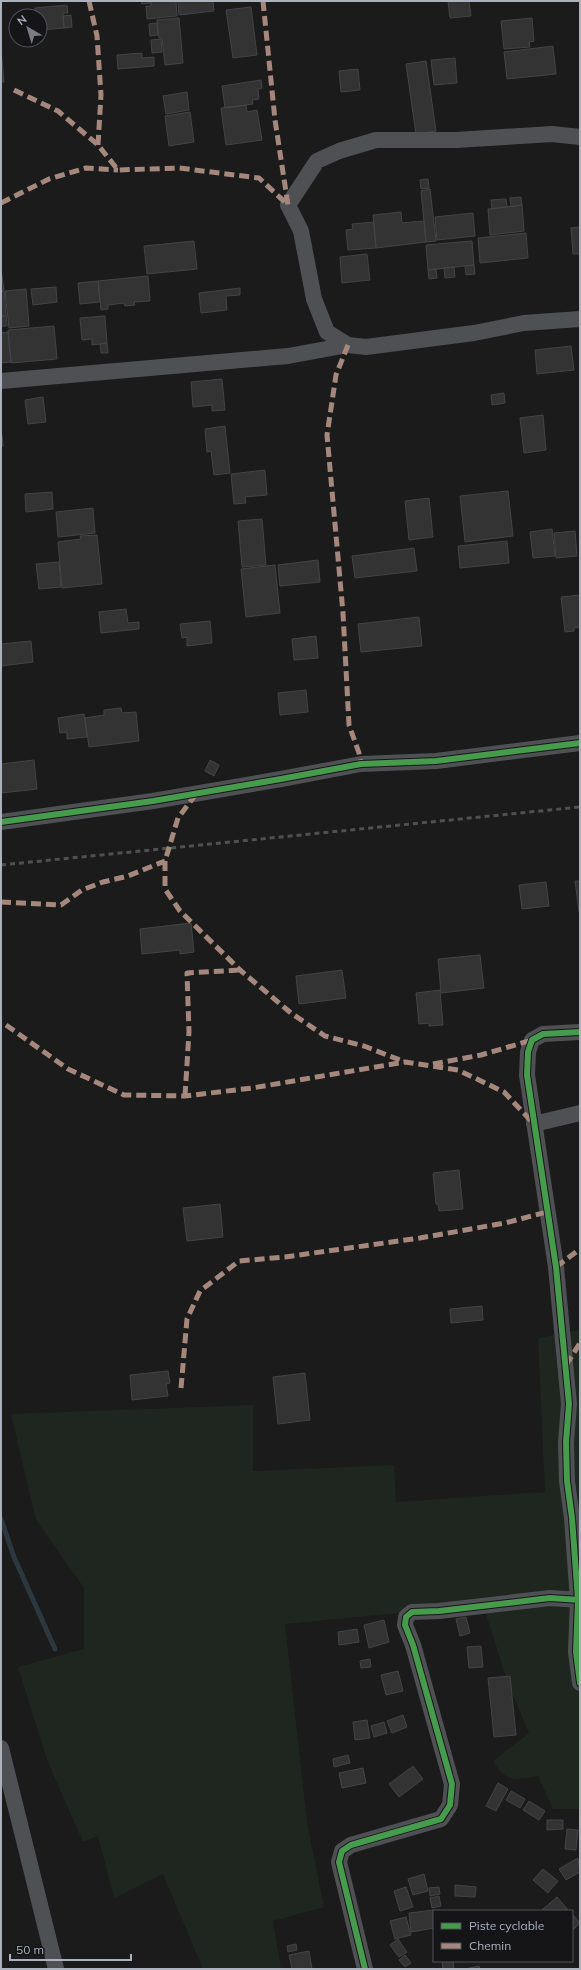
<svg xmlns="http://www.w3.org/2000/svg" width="581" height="1970" viewBox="0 0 581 1970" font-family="Mulish,sans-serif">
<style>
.green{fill:#1e261f}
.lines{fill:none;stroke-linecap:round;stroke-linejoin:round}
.stream{stroke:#2c373e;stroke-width:5}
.building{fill:#333;stroke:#434447}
.minor{stroke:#4f5054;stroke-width:16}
.rail{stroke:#4f5053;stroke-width:3;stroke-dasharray:5 4;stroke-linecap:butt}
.quiet{stroke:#a5887d;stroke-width:5;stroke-dasharray:10 5;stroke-linecap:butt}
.cycleway-casing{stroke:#151517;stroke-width:8}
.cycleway{stroke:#469c4c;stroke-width:6}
</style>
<rect width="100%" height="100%" fill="#1b1b1b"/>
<path class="green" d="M580 1330V1809H553L538 1776C516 1780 506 1783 493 1761L529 1733 509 1686 483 1605 285 1624 307 1822 324 1907 273 1921 281 1969H203L163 1874 114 1898 98 1836 83 1842 47 1760 18 1667 84 1649V1588L36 1520 11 1414 253 1405V1471L394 1465 396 1502 545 1492 538 1338Z"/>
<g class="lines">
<path class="stream" d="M1 1519 14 1557 55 1649"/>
</g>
<path class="building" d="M141 1H151V3L142 4Z
M151 1H176L177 16 147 19 146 6H151Z
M178 1H213L214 11 179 15Z
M448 1H469L471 16 450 18Z
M67 5 68 13H63L64 28 40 30V16H36L35 8Z
M251 7 257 55 233 58 226 10Z
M71 15 72 27 64 28 63 16Z
M179 18 183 63 165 65 162 38H159L157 20Z
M532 18 534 41 529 42 530 47 504 49 501 21Z
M157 23 158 35 150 36 149 24Z
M161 39 162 52 152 53 151 40Z
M553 46 556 74 507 79 504 52Z
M1 49 4 82H1Z
M142 53V58L154 57V66L118 69 117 55Z
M455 58 457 83 434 85 431 60Z
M426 61 436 131 416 134 406 64Z
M358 69 360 90 341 92 339 71Z
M261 80 262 88 258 89 259 99 252 100 253 104 225 108 222 86Z
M187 92 189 110 166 114 163 96Z
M246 105 247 112 257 110 262 140 226 145 221 108Z
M190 112 194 142 169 146 165 116Z
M428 179 429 188 421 189 420 180Z
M430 189 436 241 426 242 421 191Z
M521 197 522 205 511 207 510 198Z
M506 199 507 207 492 209 491 200Z
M522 205 524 231 490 235 488 209Z
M401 212 402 223 424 221 426 242 376 248 373 215Z
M473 213 475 236 437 240 435 217Z
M374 222 376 248 348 250 346 230 353 229 352 224Z
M580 227V254H573L571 228Z
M526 233 528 258 480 263 478 238Z
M194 241 197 269 147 274 144 246Z
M472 241 474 265 428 270 426 245Z
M367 254 370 280 342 283 340 257Z
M474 265 475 274 466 275 465 266Z
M454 267 455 277 445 278 444 268Z
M1 269 4 290 1 291Z
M436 269 437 278 429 279 428 270Z
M148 276 150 301 134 302 135 305 125 306 124 303 108 305V309L101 310 98 281Z
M98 281 100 302 80 304 78 283Z
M56 287 57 302 33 305 31 289Z
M240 288V295L226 296 227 310 201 313 199 293Z
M26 289 29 326 9 328 5 291Z
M4 291 6 316H1V292Z
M1 316H6L7 326H1Z
M105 316 107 343 92 345V339L82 340 80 318Z
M54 326 57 359 11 363 8 330Z
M8 332 11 362 1 363V333Z
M107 343 108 353H101L100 344Z
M571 346 574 370 537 374 535 350Z
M222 379 225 410 212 411V405L193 407 191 382Z
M504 393 505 403 492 405 491 395Z
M43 397 46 422 28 424 25 400Z
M543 415 546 450 524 453 520 418Z
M225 426 230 473 214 475 211 451 207 452 205 429Z
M2 435 3 446H1V436Z
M265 470 267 495 245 497 246 503 234 504 231 474Z
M508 491 513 536 465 542 460 496Z
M52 492 53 509 26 512 25 494Z
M429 498 433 537 409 540 405 501Z
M93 508 95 533 58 537 56 512Z
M262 519 266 565 242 567 238 521Z
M552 529 555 556 533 558 530 532Z
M575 531 577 556 556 558 554 533Z
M97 535 102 584 62 588 58 542 81 539 80 536Z
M507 541 509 563 460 568 458 546Z
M414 548 417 571 355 578 352 556Z
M318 560 320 582 280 586 278 565Z
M59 562 61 587 39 589 36 564Z
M275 565 280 613 246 617 241 569Z
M580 595V627L574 628V631L565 632 561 597Z
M126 609 128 623 139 622V629L101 633 99 612Z
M419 617 422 646 361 652 358 624Z
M210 621 212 643 187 646V637L182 638 180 624Z
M316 636 318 658 294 660 292 639Z
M31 641 33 662 1 666V644Z
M306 690 308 712 280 715 278 693Z
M121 708 122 713 136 712 139 741 89 747 85 718 104 715V710Z
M84 714 87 737 67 739V732L60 733 58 718Z
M34 760 37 789 1 793V764Z
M210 760 219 765 214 776 205 771Z
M575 881H580V912H579Z
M546 882 549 906 522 909 519 885Z
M191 923 194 952 180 954V950L142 954 140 929Z
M480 955 484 988 441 993 438 959Z
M342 970 346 998 299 1004 296 976Z
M440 990 443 1025 429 1026V1023L419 1024 416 993Z
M459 1170 463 1209 439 1211 438 1204H436L433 1173Z
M220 1204 223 1237 187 1241 183 1208Z
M482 1306 483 1320 451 1323 450 1309Z
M168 1371 170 1383 166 1384 168 1396 132 1400 130 1375Z
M305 1373 310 1420 278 1424 273 1377Z
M466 1617 470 1633 460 1636 456 1619Z
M384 1620 389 1642 369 1648 364 1625Z
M357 1629 359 1642 339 1645 338 1632Z
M481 1646 483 1667 469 1668 467 1647Z
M370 1659 371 1667 361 1668 360 1661Z
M398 1671 403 1691 386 1695 381 1675Z
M510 1676 516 1735 494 1737 488 1678Z
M403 1715 407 1727 392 1733 387 1721Z
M367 1720 370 1738 355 1740 353 1722Z
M384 1722 387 1733 374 1737 371 1726Z
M348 1755 350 1763 334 1767 333 1759Z
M413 1766 423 1779 399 1797 389 1784Z
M363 1768 366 1783 342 1788 339 1773Z
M498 1783 508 1789 496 1811 486 1806Z
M511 1791 525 1799 520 1808 506 1800Z
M529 1801 545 1811 539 1820 523 1810Z
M547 1820H563V1829L547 1830Z
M567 1829 578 1830 576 1850 565 1849Z
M578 1858 580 1872 566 1880 559 1869Z
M543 1869 558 1881 548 1893 533 1880Z
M424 1874 428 1891 413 1895 408 1879Z
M455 1885 476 1887 475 1897 455 1896Z
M406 1887 413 1907 400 1911 394 1891Z
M439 1887 440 1894 430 1896 429 1888Z
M439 1896 441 1906 432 1908 430 1898Z
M557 1897 569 1911H542V1910Z
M434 1910V1928L411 1932 409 1913Z
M572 1914 580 1923 572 1931Z
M406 1917 411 1935 395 1939 390 1921Z
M398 1939 407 1952 399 1957 390 1945Z
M296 1944 297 1950 288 1952 287 1946Z
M309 1951 312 1969H292L289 1955Z
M405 1955 411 1963 405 1967 399 1960Z
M442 1961H453L454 1969H443Z
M479 1966 480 1969H465Z"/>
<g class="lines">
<path class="minor" d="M348 345 327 332 314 299 301 231 288 205 317 161 339 151 376 140H456L552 134 580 137
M1 381 288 356 348 345 366 347 474 333 524 323 580 319
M1 822 153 801 281 779 361 764 436 761 580 743
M580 1032 543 1034 532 1040 528 1052 527 1075 556 1267 569 1404 566 1442 567 1481 572 1518 578 1600 576 1652 580 1683
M534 1124 580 1113
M1 1748 56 1969
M365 1969 339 1862 342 1851 351 1845 441 1819 450 1805 452 1784 413 1645 405 1625 406 1617 412 1612 439 1611 550 1598 580 1600"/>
<path class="rail" d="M1 865 580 807"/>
<path class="quiet" d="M89 1 97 36 101 95 98 145
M263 1 275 120 288 205
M14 90 58 111 98 145 118 170 179 168 259 178 288 205
M1 203 49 179 86 168 118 170
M348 345 336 375 327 435 343 613 349 725 359 753 361 764
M196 794 178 818 165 861V889L180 911 240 970 291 1013 325 1036 364 1046 405 1062
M1 902 61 905 82 890 103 882 128 876 165 861
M6 1025 68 1069 124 1095 185 1096 252 1088 405 1062 458 1070 504 1092 534 1124
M433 1064 481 1055 532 1040
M185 1096 189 1032 187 973 240 970
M556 1267 580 1249
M566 1365 580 1343
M181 1388 187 1319 200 1291 239 1261 285 1257 420 1238 505 1223 547 1212"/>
<defs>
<path id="cycleway" d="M1 822 153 801 281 779 361 764 436 761 580 743
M580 1032 543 1034 532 1040 528 1052 527 1075 556 1267 569 1404 566 1442 567 1481 572 1518 578 1600 576 1652 580 1683
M365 1969 339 1862 342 1851 351 1845 441 1819 450 1805 452 1784 413 1645 405 1625 406 1617 412 1612 439 1611 550 1598 580 1600"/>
</defs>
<use href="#cycleway" class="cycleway-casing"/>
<use href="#cycleway" class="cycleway"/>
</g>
<rect width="581" height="1970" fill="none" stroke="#abb1bd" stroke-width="4"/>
<rect x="433" y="1910" width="140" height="52" fill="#151517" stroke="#515359"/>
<rect x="441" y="1923" width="20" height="6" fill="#469c4c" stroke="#515359"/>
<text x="469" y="1930" font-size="12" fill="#abb1bd">Piste cyclable</text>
<rect x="441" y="1943" width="20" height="6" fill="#a5887d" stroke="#515359"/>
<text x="469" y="1950" font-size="12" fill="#abb1bd">Chemin</text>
<g transform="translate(28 28) rotate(322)"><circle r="19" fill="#151517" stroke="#515359"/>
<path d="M0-3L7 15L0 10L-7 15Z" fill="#797c84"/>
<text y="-6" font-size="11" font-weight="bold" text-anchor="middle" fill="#abb1bd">N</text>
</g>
<path d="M10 1954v6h121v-6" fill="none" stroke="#abb1bd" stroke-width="2"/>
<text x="16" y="1954" font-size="12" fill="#abb1bd" stroke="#151517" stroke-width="3" paint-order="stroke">50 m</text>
</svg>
